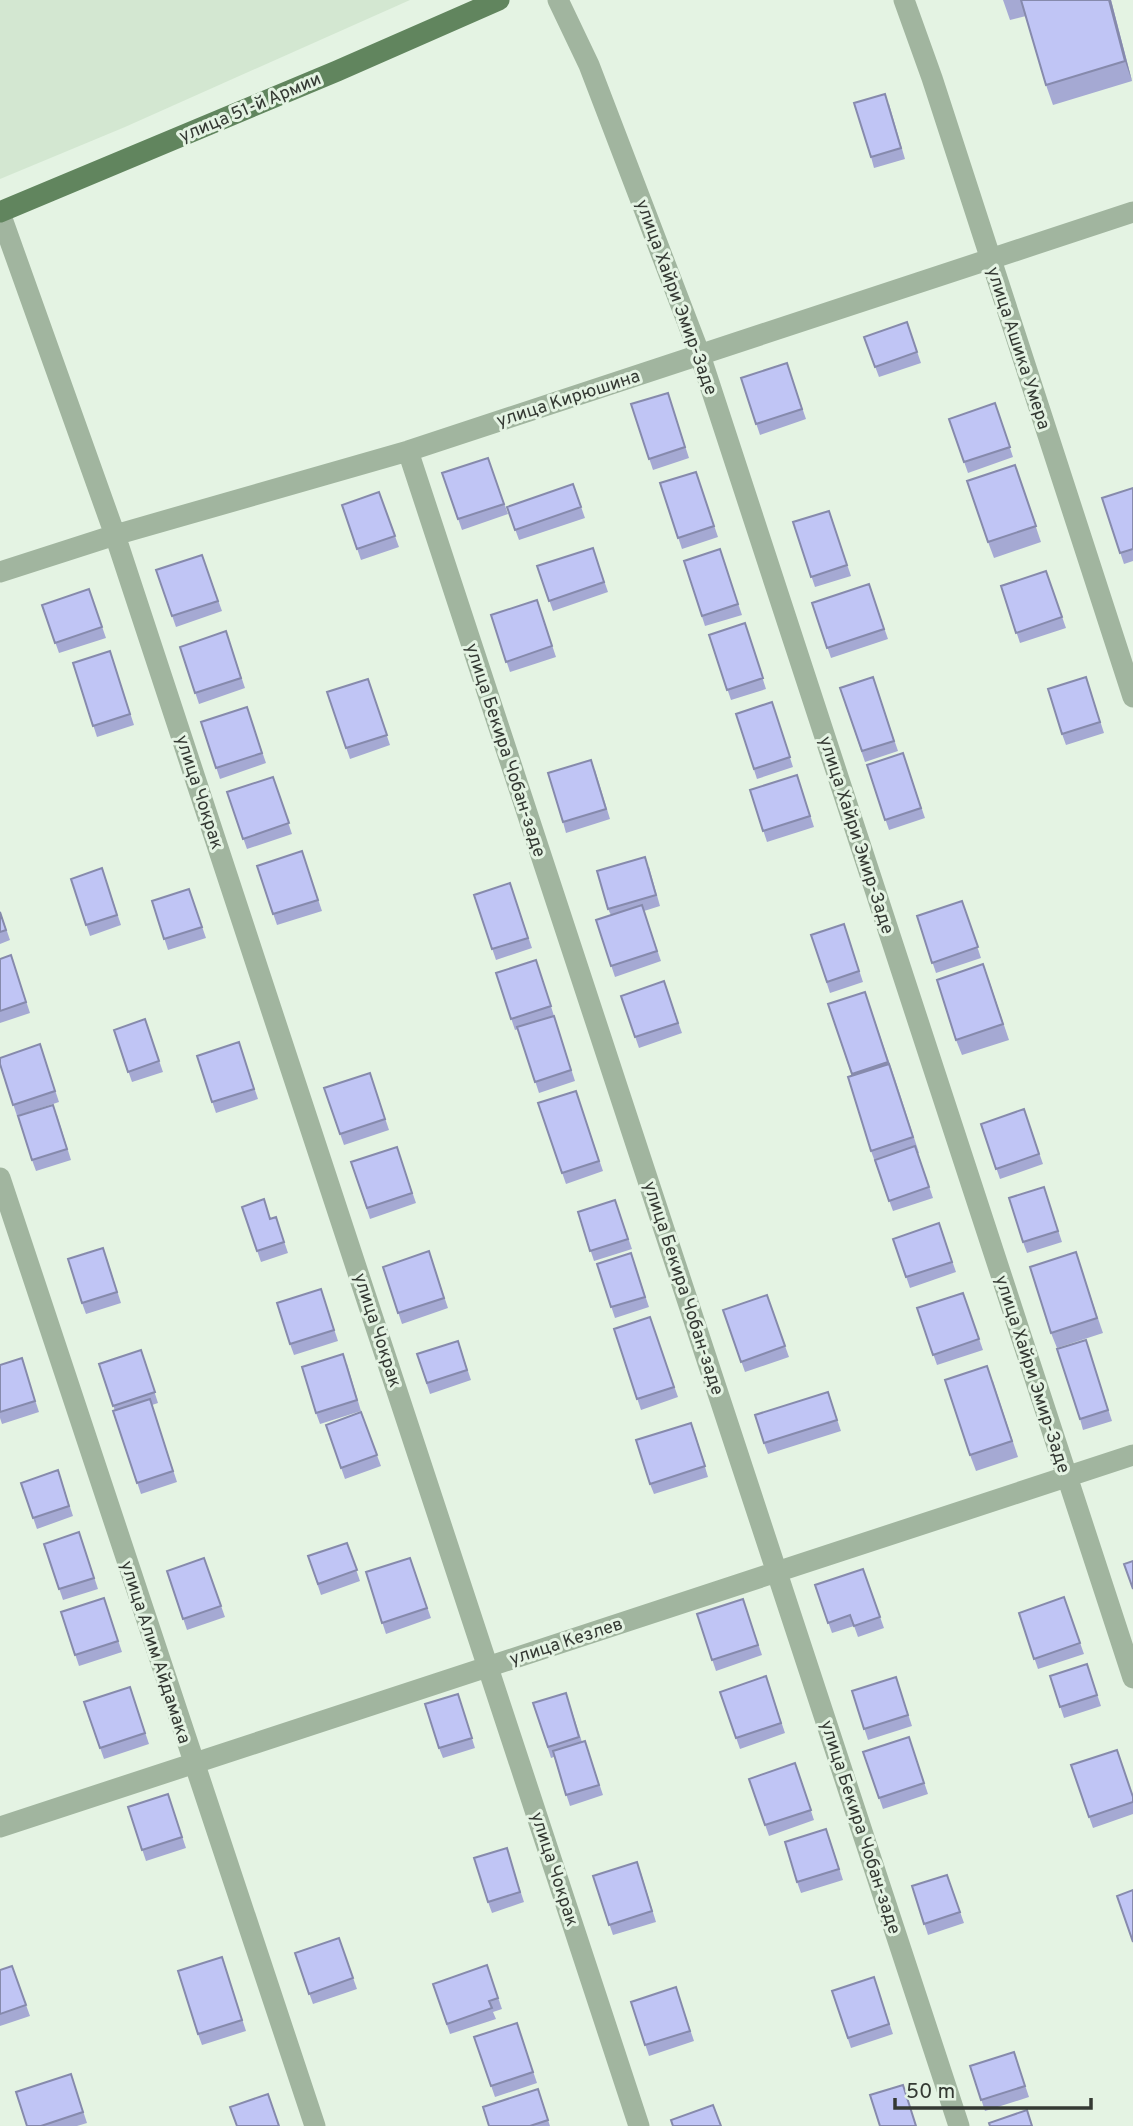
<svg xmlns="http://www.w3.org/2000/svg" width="1133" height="2126" viewBox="0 0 1133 2126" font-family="Overpass,sans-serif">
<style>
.built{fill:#d3e7d1}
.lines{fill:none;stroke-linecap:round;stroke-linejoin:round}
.minor{stroke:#a1b59f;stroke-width:21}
.major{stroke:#61855e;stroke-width:21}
.wall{fill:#a5a9d3}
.shaded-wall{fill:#868aac}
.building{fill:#c0c5f5;stroke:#868aac;stroke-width:2}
.labels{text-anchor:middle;stroke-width:6;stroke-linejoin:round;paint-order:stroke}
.street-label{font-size:18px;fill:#343933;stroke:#e4f3e3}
</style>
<rect width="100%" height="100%" fill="#e4f3e3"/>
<path class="built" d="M0 0H410L125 127 0 179Z"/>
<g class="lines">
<path class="minor" d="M558 0 589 65 700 355 1133 1678
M904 0 932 78 1133 697
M0 213 115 535 639 2126
M408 451 959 2126
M0 572 115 535 408 451 1133 212
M0 1178 315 2126
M0 1827 1133 1455"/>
<path class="major" d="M0 212 337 71 499 0"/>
</g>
<path class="wall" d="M1003 0H1111L1132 81 1053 105 1046 85 1026 16 1010 20Z
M889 104 905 159 874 168 871 157Z
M907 322 921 363 879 377 864 337Z
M787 363 806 419 760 435 741 378Z
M668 393 689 458 653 470 631 404Z
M995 403 1013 457 968 473 949 419Z
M488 458 508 514 462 530 442 473Z
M1015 465 1041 542 994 558 988 542Z
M696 472 718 537 682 549 660 483Z
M573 484 585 518 519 540 507 507Z
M1133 488V561L1124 564 1102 498Z
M379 492 399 547 361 560 342 505Z
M829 511 851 576 815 587 793 522Z
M593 548 608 592 553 611 537 566Z
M720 549 742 615 705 626 684 561Z
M202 555 222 611 176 627 156 570Z
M1046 571 1066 628 1020 643 1001 586Z
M869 584 888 639 831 658 812 603Z
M89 589 106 638 59 653 42 605Z
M537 600 556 657 510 672 491 615Z
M745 623 766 689 731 700 709 635Z
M226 631 245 688 199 704 180 647Z
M110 651 134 725 97 737 73 663Z
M873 677 898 751 865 762 840 688Z
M1086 677 1104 733 1066 745 1062 734Z
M368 679 390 745 350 759 327 692Z
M772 702 793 767 757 779 736 714Z
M247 707 266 763 220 779 201 722Z
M903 753 925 818 889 830 867 765Z
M595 770 610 819 566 833 563 822Z
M797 775 814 827 767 842 750 790Z
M273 777 292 834 247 849 227 792Z
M302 851 322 911 277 925 257 866Z
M649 867 660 906 644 911 661 961 615 977 596 920 611 915 608 909Z
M102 868 121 925 90 936 71 879Z
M510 883 532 948 496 960 474 895Z
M189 889 206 938 168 950 152 901Z
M962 901 981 958 936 973 917 916Z
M0 911 10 940 0 944Z
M844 924 863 982 830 993 811 935Z
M11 955 30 1013 0 1023V959Z
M536 960 575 1081 539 1093 518 1029 515 1030 496 973Z
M989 980 1009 1040 962 1055 956 1040Z
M664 981 682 1033 639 1048 621 996Z
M865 992 895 1079 919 1153H918L933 1198 893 1211 871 1151 852 1076 828 1004Z
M145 1019 163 1072 132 1082 114 1030Z
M239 1042 258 1099 216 1113 197 1056Z
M40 1044 59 1102 17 1116 0 1064Z
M370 1073 389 1130 344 1145 324 1088Z
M576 1091 603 1171 566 1184 538 1103Z
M1024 1109 1043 1164 1000 1179 981 1124Z
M57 1115 71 1160 36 1171 32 1160Z
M397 1147 416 1203 370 1219 351 1162Z
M1044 1187 1062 1242 1027 1253 1023 1242Z
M615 1200 632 1249 594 1261 578 1212Z
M242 1207 270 1219 276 1217 288 1253 261 1262Z
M939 1223 956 1272 910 1288 893 1239Z
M429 1251 448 1308 402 1324 383 1267Z
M631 1253 649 1307 615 1318 597 1264Z
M107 1259 121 1303 86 1314 82 1303Z
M1081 1268 1103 1333 1057 1348 1051 1333Z
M321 1289 338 1341 294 1355 290 1344Z
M963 1293 983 1350 937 1365 917 1308Z
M767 1295 789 1357 745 1372 723 1310Z
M650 1317 678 1397 641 1410 614 1329Z
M1086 1340 1112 1421 1083 1430 1080 1419Z
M458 1341 471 1380 430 1394 417 1354Z
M141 1350 158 1403 152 1405 177 1482 141 1494 113 1411H115L99 1364Z
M347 1364 361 1411 320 1424 316 1413Z
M0 1365 25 1369 39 1412 2 1424 0 1418Z
M993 1381 1018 1457 976 1471 970 1455Z
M828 1392 841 1431 768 1454 764 1443Z
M361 1412 381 1466 345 1479 326 1425Z
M695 1433 708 1477 654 1494 650 1484Z
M58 1470 73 1516 37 1529 21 1483Z
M83 1543 98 1589 63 1600 44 1544Z
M347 1543 360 1581 321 1595 308 1556Z
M204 1558 225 1617 187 1630 167 1571Z
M410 1558 431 1618 386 1634 366 1572Z
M863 1569 884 1628 858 1637 854 1626 832 1633 815 1585Z
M1064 1597 1084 1654 1038 1669 1019 1613Z
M104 1598 122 1652 79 1666 61 1612Z
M743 1599 762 1655 716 1671 697 1614Z
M1087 1664 1101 1706 1064 1718 1050 1676Z
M766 1676 785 1733 740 1749 720 1692Z
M896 1677 912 1726 868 1740 852 1691Z
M130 1687 149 1744 104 1759 84 1702Z
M566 1693 582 1742 585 1741 603 1795 570 1806 554 1757 551 1758 533 1703Z
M458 1694 475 1748 443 1758 439 1748Z
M909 1737 928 1794 883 1809 863 1752Z
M795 1763 814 1820 769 1836 749 1779Z
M1071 1765 1133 1796V1814L1093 1828Z
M168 1794 186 1848 146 1861 128 1807Z
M830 1840 843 1880 801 1893 797 1882Z
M510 1859 524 1902 492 1913 488 1902Z
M641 1873 656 1922 613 1935 593 1876Z
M947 1875 964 1923 928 1935 912 1886Z
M339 1938 357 1989 313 2004 295 1953Z
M222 1957 246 2031 202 2045 198 2034Z
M487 1965 502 2009 493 2012 496 2019 450 2034 433 1984Z
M12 1966 30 2016 0 2026V1970Z
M874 1977 893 2034 851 2048 832 1991Z
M676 1987 694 2041 649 2056 631 2002Z
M517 2023 537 2083 495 2097 474 2037Z
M1014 2052 1029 2097 985 2111 970 2066Z
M71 2074 87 2123 77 2126H27Z
M538 2089 550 2126H489Z"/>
<path class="shaded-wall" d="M1109 0H1111L1132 81 1125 61Z"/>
<path class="building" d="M1021 0H1109L1125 61 1046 85Z
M885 94 901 148 871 157 854 103Z
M907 322 917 352 875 367 864 337Z
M787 363 802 409 756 424 741 378Z
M668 393 685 447 649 459 631 404Z
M995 403 1010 447 964 462 949 419Z
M488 458 504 504 458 519 442 473Z
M1015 465 1036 526 988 542 967 481Z
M696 472 714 526 678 538 660 483Z
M573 484 581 507 515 530 507 507Z
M1133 488V549L1120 553 1102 498Z
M379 492 395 536 357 549 342 505Z
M829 511 847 565 811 577 793 522Z
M593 548 604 582 549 601 537 566Z
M720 549 738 604 702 616 684 561Z
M202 555 218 601 172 616 156 570Z
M1046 571 1062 617 1016 633 1001 586Z
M869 584 884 629 827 648 812 603Z
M89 589 102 627 55 643 42 605Z
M537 600 552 646 506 662 491 615Z
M745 623 763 678 727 690 709 635Z
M226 631 241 678 195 693 180 647Z
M110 651 130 714 93 726 73 663Z
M873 677 894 741 862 751 840 688Z
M1086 677 1100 722 1062 734 1048 689Z
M368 679 387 735 346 748 327 692Z
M772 702 790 757 754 769 736 714Z
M247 707 262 753 216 768 201 722Z
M903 753 921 808 885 820 867 765Z
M591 760 606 809 563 822 548 773Z
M797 775 810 816 763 831 750 790Z
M273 777 289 823 243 839 227 792Z
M302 851 318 900 273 914 257 866Z
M645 857 656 895 608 909 597 871Z
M102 868 117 915 86 925 71 879Z
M510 883 528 938 492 949 474 895Z
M189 889 202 927 164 939 152 901Z
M962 901 978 947 932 963 917 916Z
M642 905 657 951 611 966 596 920Z
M0 912 6 930 0 932Z
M844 924 859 971 827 982 811 935Z
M11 955 26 1002 0 1011V959Z
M536 960 551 1006 511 1019 496 973Z
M983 964 1003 1024 956 1040 937 980Z
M664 981 678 1023 635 1037 621 996Z
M865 992 888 1062 852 1074 828 1004Z
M554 1016 571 1070 535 1082 517 1027Z
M145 1019 159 1061 128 1072 114 1030Z
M239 1042 254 1089 212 1102 197 1056Z
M40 1044 55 1091 13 1105 0 1064V1058Z
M889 1064 913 1137 871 1151 848 1077Z
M370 1073 385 1119 340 1134 324 1088Z
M576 1091 599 1161 562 1173 538 1103Z
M53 1105 67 1149 32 1160 18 1116Z
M1024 1109 1039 1154 996 1169 981 1124Z
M915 1146 929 1187 889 1201 875 1160Z
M397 1147 412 1193 367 1208 351 1162Z
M1044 1187 1058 1231 1023 1242 1009 1198Z
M264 1199 270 1219 276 1217 284 1242 257 1251 242 1207Z
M615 1200 628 1239 590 1251 578 1212Z
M939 1223 952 1262 906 1277 893 1239Z
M103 1248 117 1292 82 1303 68 1259Z
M429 1251 444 1298 398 1313 383 1267Z
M1076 1252 1097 1318 1051 1333 1030 1267Z
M631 1253 645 1297 611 1307 597 1264Z
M321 1289 334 1330 290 1344 277 1303Z
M963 1293 979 1339 933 1355 917 1308Z
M767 1295 785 1346 741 1362 723 1310Z
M650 1317 674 1387 637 1399 614 1329Z
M1086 1340 1108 1410 1080 1419 1057 1349Z
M458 1341 467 1370 427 1383 417 1354Z
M141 1350 155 1392 113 1406 99 1364Z
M343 1354 357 1400 316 1413 302 1367Z
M22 1358 35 1401 0 1412V1365Z
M987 1366 1012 1441 970 1455 945 1380Z
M828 1392 837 1420 764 1443 755 1415Z
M150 1399 173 1471 137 1483 113 1411Z
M361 1412 377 1455 341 1468 326 1425Z
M691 1423 705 1466 650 1484 636 1440Z
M58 1470 69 1506 33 1518 21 1483Z
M79 1532 94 1578 59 1589 44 1544Z
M347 1543 357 1570 318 1584 308 1556Z
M204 1558 221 1606 183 1619 167 1571Z
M410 1558 427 1608 382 1623 366 1572Z
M1133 1561V1589L1124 1564Z
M863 1569 880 1617 854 1626 850 1615 828 1623 815 1585Z
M1064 1597 1080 1643 1034 1659 1019 1613Z
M104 1598 118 1641 75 1655 61 1612Z
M743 1599 758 1645 712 1660 697 1614Z
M1087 1664 1097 1695 1060 1707 1050 1676Z
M766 1676 781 1723 736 1738 720 1692Z
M896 1677 908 1715 864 1729 852 1691Z
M130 1687 145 1733 100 1748 84 1702Z
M566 1693 579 1737 548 1747 533 1703Z
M458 1694 472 1738 439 1748 425 1704Z
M909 1737 924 1783 879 1798 863 1752Z
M585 1741 599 1785 566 1795 553 1751Z
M1117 1750 1133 1797V1802L1089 1817 1071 1765Z
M795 1763 811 1810 765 1825 749 1779Z
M168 1794 182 1837 142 1850 128 1807Z
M826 1829 839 1869 797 1882 785 1842Z
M507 1848 520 1892 488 1902 474 1858Z
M637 1862 652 1911 609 1925 593 1876Z
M947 1875 960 1912 924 1924 912 1886Z
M1133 1890V1942L1117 1896Z
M339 1938 353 1978 309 1994 295 1953Z
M222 1957 242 2020 198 2034 178 1971Z
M487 1965 498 1998 489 2001 492 2008 447 2024 433 1984Z
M12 1966 26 2005 0 2014V1970Z
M874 1977 889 2024 848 2038 832 1991Z
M676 1987 690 2031 645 2045 631 2002Z
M517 2023 533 2072 491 2086 474 2037Z
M1014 2052 1025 2086 981 2100 970 2066Z
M71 2074 83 2112 41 2126H27L16 2092Z
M903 2085 916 2126H880L870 2095Z
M538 2089 548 2120 530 2126H489L483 2107Z
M268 2094 279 2126H237L230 2107Z
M713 2105 721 2126H673L671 2120Z
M1027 2110 1032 2126H990L989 2123Z"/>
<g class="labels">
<g class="street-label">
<text transform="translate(250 107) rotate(-23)" y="6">улица 51-й Армии</text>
<text transform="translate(677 297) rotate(70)" y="6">улица Хайри Эмир-Заде</text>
<text transform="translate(1019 348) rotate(72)" y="6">улица Ашика Умера</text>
<text transform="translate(568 398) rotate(-18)" y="6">улица Кирюшина</text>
<text transform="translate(506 750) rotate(72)" y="6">улица Бекира Чобан-заде</text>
<text transform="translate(200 792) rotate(72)" y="6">улица Чокрак</text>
<text transform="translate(857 835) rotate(72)" y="6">улица Хайри Эмир-Заде</text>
<text transform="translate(684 1288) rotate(72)" y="6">улица Бекира Чобан-заде</text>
<text transform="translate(378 1330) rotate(72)" y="6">улица Чокрак</text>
<text transform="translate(1033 1374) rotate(72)" y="6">улица Хайри Эмир-Заде</text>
<text transform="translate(566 1641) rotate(-18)" y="6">улица Кезлев</text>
<text transform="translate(156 1652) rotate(72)" y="6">улица Алим Айдамака</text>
<text transform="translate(861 1827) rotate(72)" y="6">улица Бекира Чобан-заде</text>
<text transform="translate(555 1869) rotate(72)" y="6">улица Чокрак</text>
</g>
</g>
<path d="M895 2098v10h196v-10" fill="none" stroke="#343933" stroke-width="3.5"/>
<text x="906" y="2098" font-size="21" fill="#343933" stroke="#e4f3e3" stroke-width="5" paint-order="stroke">50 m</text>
</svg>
